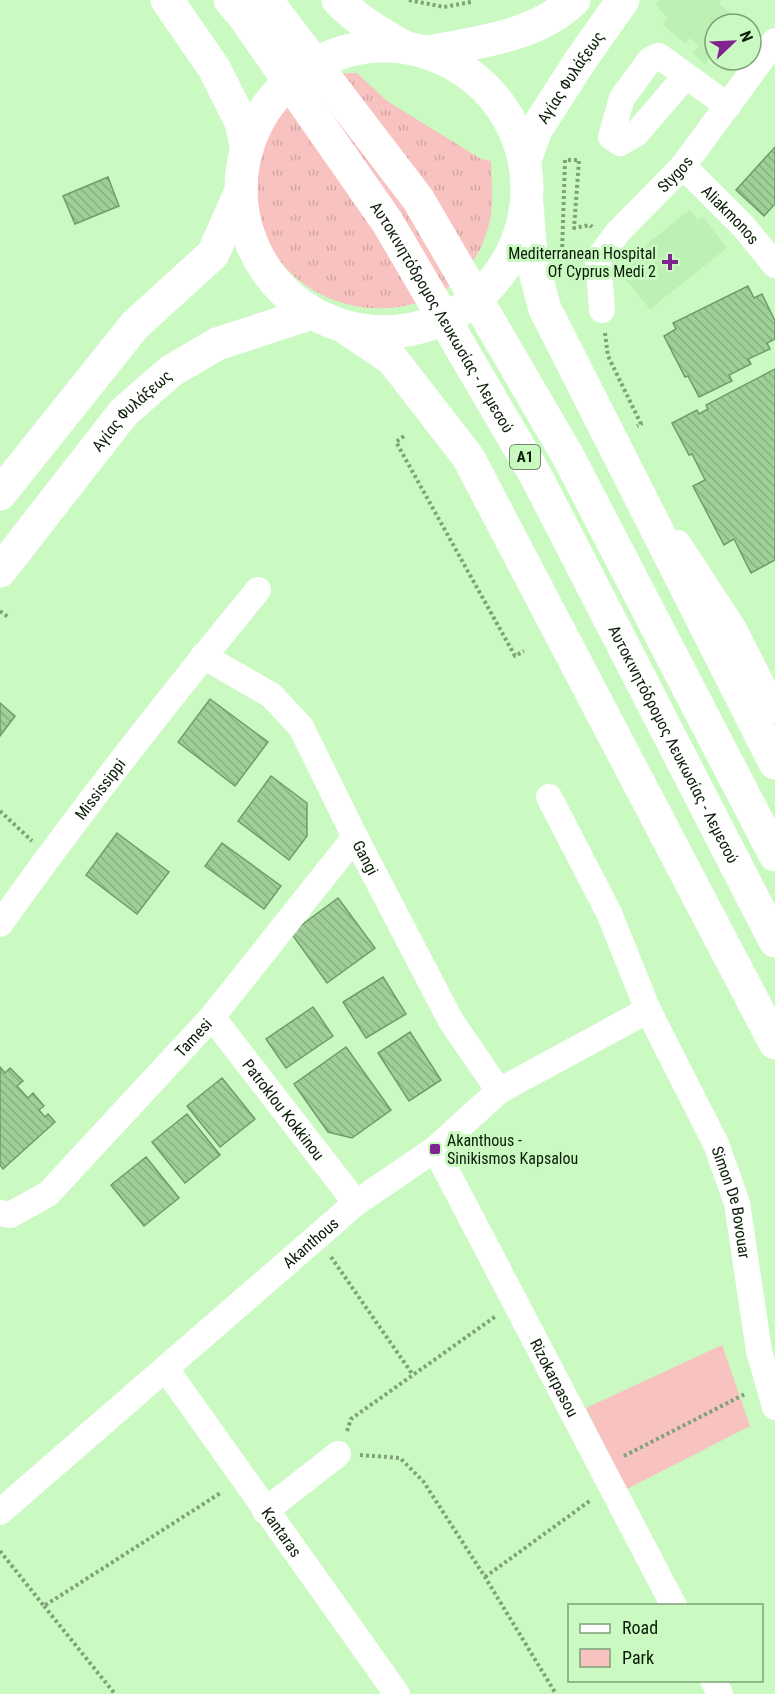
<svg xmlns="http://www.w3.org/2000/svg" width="775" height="1694" viewBox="0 0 775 1694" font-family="'Roboto Condensed',sans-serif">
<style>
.built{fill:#bcf1b3}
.grass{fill:url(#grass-tufts)}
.green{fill:#f8c2c0}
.building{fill:url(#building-back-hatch);stroke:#709c69;stroke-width:1.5}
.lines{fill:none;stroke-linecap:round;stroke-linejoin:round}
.path{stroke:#7fa279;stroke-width:4;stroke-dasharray:3 3;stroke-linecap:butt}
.minor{stroke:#fff;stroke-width:26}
.major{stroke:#fff;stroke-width:33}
.highway{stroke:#fff;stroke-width:33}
.poi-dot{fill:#802490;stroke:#caf9c2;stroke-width:2}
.labels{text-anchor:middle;stroke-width:6;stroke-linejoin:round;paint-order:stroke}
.shield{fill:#caf9c2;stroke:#445e40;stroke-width:1.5}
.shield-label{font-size:15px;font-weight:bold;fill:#0b1c08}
.street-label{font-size:16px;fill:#0b1c08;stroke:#caf9c2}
.poi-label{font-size:16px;fill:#0b1c08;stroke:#caf9c2;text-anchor:end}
</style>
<defs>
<pattern id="grass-tufts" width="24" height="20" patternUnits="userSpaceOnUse" patternTransform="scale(1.5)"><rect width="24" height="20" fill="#f8c2c0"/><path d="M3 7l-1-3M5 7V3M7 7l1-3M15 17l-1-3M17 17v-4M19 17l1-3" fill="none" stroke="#d3a6a4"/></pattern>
<pattern id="building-back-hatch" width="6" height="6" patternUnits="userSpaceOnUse" patternTransform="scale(1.5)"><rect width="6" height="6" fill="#a1cf99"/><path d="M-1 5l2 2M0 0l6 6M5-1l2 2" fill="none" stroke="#89b182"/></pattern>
</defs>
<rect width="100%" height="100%" fill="#caf9c2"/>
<path class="built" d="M660 0H721L719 3 740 22 739 24H715V55H711L705 65 693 53 699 46 690 38 685 43 662 24 668 18 657 7 658 6 656 4Z
M690 210 698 220 703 217 727 248 650 309 621 274 632 264 628 259Z"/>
<path class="grass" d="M357 73 387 101 481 159 491 161C491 180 494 202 490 220 462 350 273 330 256 203 254 188 254 174 258 158 260 150 264 141 268 133 272 123 278 108 286 102 293 96 330 75 338 74 344 73 351 73 357 73Z"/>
<path class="green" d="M722 1345 750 1426 625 1490 586 1408Z"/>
<path class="building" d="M775 147V204L764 216 736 190Z
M108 177 119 206 75 224 63 196Z
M748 286 754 298 762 294 775 321V339L767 343 770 349 748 359 751 364 729 375 732 381 699 397 688 376 685 377 664 336 676 329 673 323Z
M775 369V560L751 573 734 539 724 545 693 486 705 480 692 454 689 455 672 423 697 410 699 414 708 409 706 405Z
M210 699 268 742 235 786 178 742Z
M0 703 15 716 0 736Z
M271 776 307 803V836L289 860 238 821Z
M117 833 169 872 137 914 86 875Z
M222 843 281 886 264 909 205 866Z
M338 898 375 948 327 983 291 933Z
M383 977 406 1014 366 1038 343 1002Z
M313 1007 333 1036 286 1068 266 1039Z
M410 1032 441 1080 409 1101 378 1053Z
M346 1047 391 1110 352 1138 328 1132 294 1084Z
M0 1067 5 1073 10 1068 23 1081 17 1086 28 1098 33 1093 44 1106 39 1110 45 1117 48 1114 55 1122 3 1169 0 1165Z
M222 1078 255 1119 220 1147 187 1106Z
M187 1114 220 1155 185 1183 152 1142Z
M146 1157 179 1198 144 1226 111 1185Z"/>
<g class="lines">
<path class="path" d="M409 0 444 7 471 2V0
M562 253 565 160H579L574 228 590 225 592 227
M605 333 608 356 641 424 637 426
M404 436 396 442 515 656 524 651
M0 611 8 617
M0 811 32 841
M331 1257 413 1375
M347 1431 351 1419 496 1316
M360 1455 400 1458 423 1481 485 1577 556 1694
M624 1456 745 1394
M0 1551 44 1606 222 1492
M485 1577 591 1500
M44 1606 115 1694"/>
<g class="minor">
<path d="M685 77 636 134 620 143 611 137 622 98 650 60 659 56 728 106"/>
<path id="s1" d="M683 166 744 227 775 265"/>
<path id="s2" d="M602 310 598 259 618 232 683 166 775 41"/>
<path d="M678 543 734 629 775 710"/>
<path id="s3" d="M203 656 271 695 301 727 355 837 451 1021 499 1091"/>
<path id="s4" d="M549 797 609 913 648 1010 716 1144 737 1203 759 1351 775 1407"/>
<path id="s5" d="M0 924C82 809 169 698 258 590"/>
<path id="s6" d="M212 1017 356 1203"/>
<path id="s7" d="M435 1149 674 1606"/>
<path id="s8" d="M0 1213 10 1215 48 1194 212 1017 355 837"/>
<path id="s9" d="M166 1369 397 1694"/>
<path d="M265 1511 338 1454"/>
<path id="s10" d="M0 1512 356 1203 435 1149 499 1091 648 1010"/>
<path d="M713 1680 720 1694"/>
</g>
<g class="major">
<circle cx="384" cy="189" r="143"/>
<path d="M428 52C478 42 535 37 574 0"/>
<path id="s11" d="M525 159 537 128 580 61 623 0"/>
<path d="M0 494 135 325 213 254 241 191"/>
<path id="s12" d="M0 571 124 412 171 371 217 344 312 313"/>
</g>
<g class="highway">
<path d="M167 0 214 68 241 122 247 149"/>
<path id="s13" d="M230 0 243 15 388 223 536 476 775 941"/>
<path d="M266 0 418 199 569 458 775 855"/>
<path d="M338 0C357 20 379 33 403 46"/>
<path d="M527 204 531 257 545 309 775 763"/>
<path d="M346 328 392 359 468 457 775 1043"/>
</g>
</g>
<g class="poi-dot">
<path d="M667 253h6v6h6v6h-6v6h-6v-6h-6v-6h6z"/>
<rect x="429" y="1143" width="12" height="12" rx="3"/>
</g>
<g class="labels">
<rect class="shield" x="510" y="445" width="30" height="24" rx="4.5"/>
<g class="shield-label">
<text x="525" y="462">A1</text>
</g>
<g class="street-label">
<text dy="6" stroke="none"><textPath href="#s11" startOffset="94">Αγίας Φυλάξεως</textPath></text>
<text dy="6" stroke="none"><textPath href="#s2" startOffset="166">Stygos</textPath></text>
<text dy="6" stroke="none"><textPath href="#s1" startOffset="68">Aliakmonos</textPath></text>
<text dy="6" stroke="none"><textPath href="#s13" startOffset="382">Αυτοκινητόδρομος Λευκωσίας - Λεμεσού</textPath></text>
<text dy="6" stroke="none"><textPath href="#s12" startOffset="208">Αγίας Φυλάξεως</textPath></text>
<text dy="6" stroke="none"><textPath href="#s13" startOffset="868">Αυτοκινητόδρομος Λευκωσίας - Λεμεσού</textPath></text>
<text dy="6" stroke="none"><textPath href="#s5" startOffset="168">Mississippi</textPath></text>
<text dy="6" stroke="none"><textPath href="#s3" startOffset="268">Gangi</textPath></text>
<text dy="6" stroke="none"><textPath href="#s8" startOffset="267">Tamesi</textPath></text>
<text dy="6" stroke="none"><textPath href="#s6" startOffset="117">Patroklou Kokkinou</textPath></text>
<text dy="6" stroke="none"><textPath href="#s4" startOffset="446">Simon De Bovouar</textPath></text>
<text dy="6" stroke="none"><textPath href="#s10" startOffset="411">Akanthous</textPath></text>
<text dy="6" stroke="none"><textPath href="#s7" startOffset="258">Rizokarpasou</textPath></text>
<text dy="6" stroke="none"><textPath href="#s9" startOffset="200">Kantaras</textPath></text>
</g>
<g class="poi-label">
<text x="656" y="259">Mediterranean Hospital<tspan x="656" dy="18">Of Cyprus Medi 2</tspan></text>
<text x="447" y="1146" text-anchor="start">Akanthous -<tspan x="447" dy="18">Sinikismos Kapsalou</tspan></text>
</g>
</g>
<rect x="568" y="1604" width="195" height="78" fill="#caf9c2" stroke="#7ea178" stroke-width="1.5"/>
<rect x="580" y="1624" width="30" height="9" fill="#ffffff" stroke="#7ea178" stroke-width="1.5"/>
<text x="622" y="1634" font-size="18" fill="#0b1c08">Road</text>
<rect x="580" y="1649" width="30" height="18" fill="#f8c2c0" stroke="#7ea178" stroke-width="1.5"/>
<text x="622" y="1664" font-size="18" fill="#0b1c08">Park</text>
<g transform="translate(733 42) rotate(67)"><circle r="28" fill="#caf9c2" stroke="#7ea178" stroke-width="1.5"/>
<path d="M0-4.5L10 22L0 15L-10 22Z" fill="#802490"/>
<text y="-9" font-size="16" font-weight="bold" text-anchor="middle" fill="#0b1c08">N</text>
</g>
</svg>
